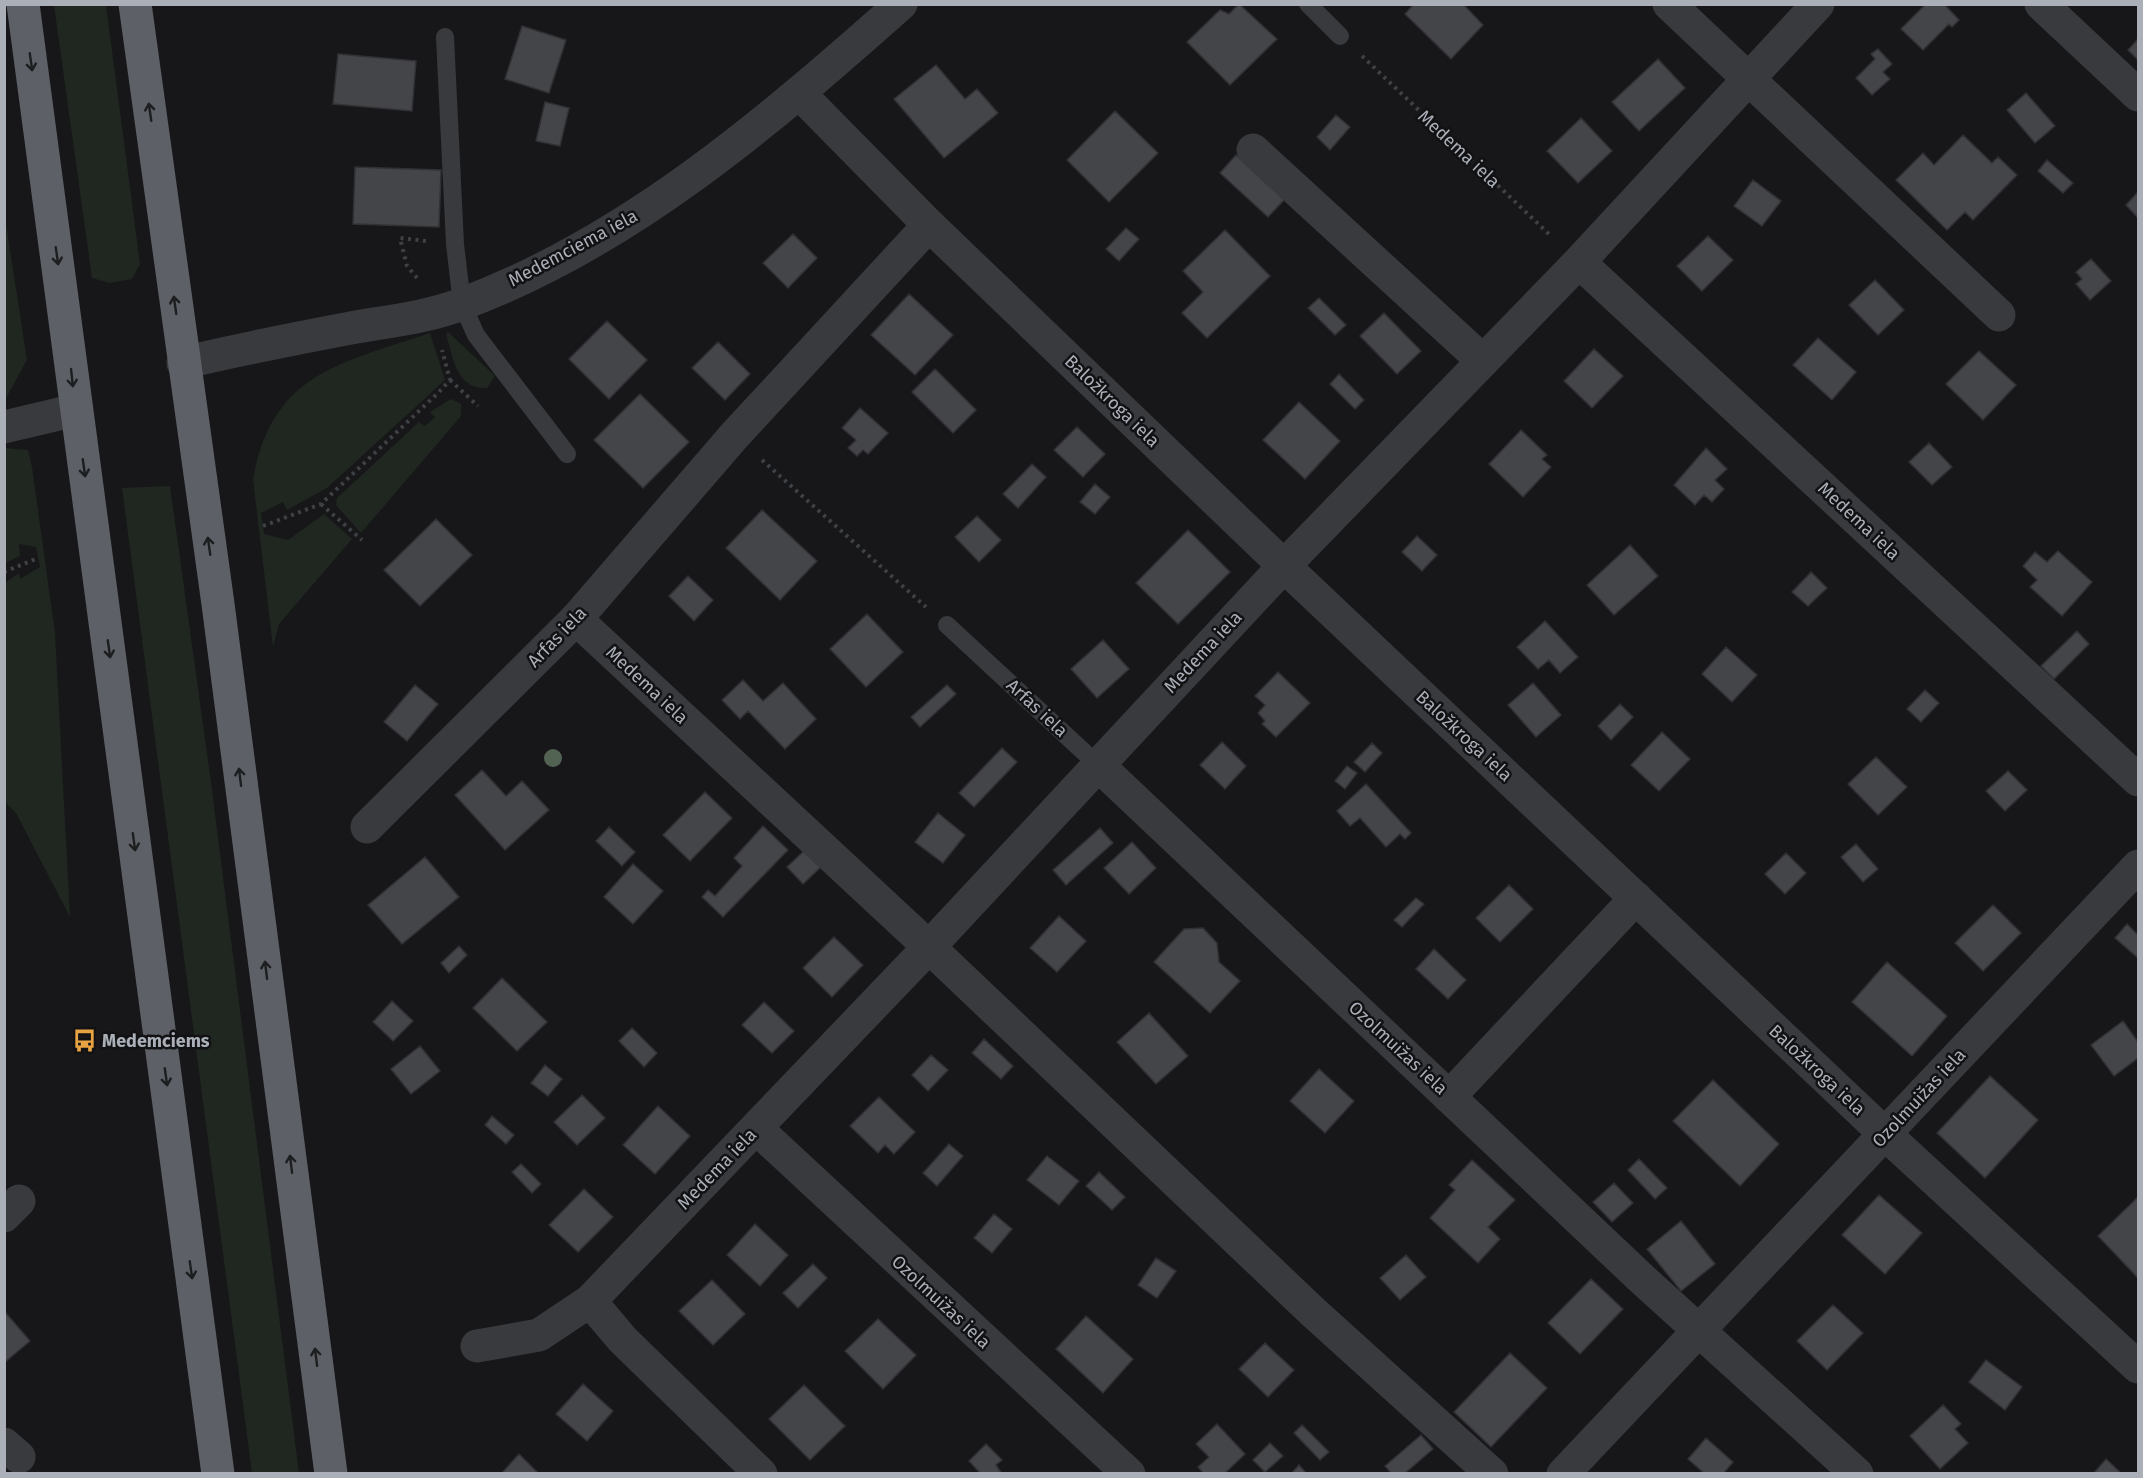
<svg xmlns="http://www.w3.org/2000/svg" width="2143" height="1478" viewBox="0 0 2143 1478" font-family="'Fira Sans',sans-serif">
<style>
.green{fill:#1f2720}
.building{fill:#444549;stroke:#313135;stroke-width:1.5}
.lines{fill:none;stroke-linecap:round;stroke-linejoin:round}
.path{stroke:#3e4145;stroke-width:4;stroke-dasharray:3 4.5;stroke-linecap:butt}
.service{stroke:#383a3e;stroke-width:18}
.minor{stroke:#383a3e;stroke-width:33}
.tertiary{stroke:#383a3e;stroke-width:33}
.trunk{stroke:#5d6066;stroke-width:33}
.tree{fill:#526353}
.oneway{stroke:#1d1e20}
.labels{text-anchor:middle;stroke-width:5;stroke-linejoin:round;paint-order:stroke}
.street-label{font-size:18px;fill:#aaafb8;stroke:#121214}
.poi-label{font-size:18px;font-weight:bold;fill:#aaafb8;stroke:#121214;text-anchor:start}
</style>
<rect width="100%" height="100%" fill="#171719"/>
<path class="green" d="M54 5H106L140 264 132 279 109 283 92 278Z
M4 211 27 360 5 400H4Z
M448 332 495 376 487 388C456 390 453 357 446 334Z
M430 333 445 380 327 488 287 510 283 502 261 513 264 534 288 540 324 514 352 539 279 624 273 647 253 479C273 372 340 364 430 333Z
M451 399 461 404V416L361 533 336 505 337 498 419 422 425 426 435 417 430 412Z
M5 448 28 450 32 467 55 633 70 917 16 813 5 802V583L19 573 20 579 40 567 36 547 19 544 20 556 5 563Z
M170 486 210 775 299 1473H252L122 488Z"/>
<path class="building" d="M1239 4 1277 39 1230 85 1187 42 1220 10 1229 14Z
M1414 4H1463L1483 25 1451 59 1405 14Z
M1926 4H1944L1959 20 1952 27 1949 24 1923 50 1901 29Z
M522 26 566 40 549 93 505 79Z
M2138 39V60L2128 50Z
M1878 49 1892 64 1883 72 1890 79 1872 95 1856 78 1875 59 1871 54Z
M338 54 416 61 412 111 333 104Z
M1658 59 1685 88 1639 131 1612 102Z
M936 65 965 99 977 89 998 113 944 158 894 99Z
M2026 93 2055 126 2035 143 2007 110Z
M545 102 569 108 560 146 536 141Z
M1115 111 1158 153 1109 202 1067 160Z
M1336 115 1350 127 1330 150 1317 137Z
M1581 118 1612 151 1578 183 1547 151Z
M1963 135 1992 163 1998 157 2017 175 1973 220 1965 212 1947 230 1896 180 1923 153 1934 165Z
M1236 155 1285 199 1268 217 1220 173Z
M2047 160 2073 183 2063 193 2038 171Z
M355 167 441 170 439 227 353 224Z
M1753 180 1781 201 1762 226 1734 206Z
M2138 192V218L2126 205Z
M1126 228 1139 239 1119 261 1106 249Z
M1225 230 1270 276 1207 338 1182 313 1203 292 1183 271Z
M793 234 817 258 788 288 763 263Z
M1708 236 1733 260 1702 291 1677 266Z
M2091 259 2111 281 2090 300 2076 284 2082 279 2076 272Z
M1875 280 1904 310 1878 335 1849 305Z
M909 294 953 335 915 375 871 335Z
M1319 298 1346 325 1335 335 1308 308Z
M1384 313 1421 351 1397 374 1360 336Z
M607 321 647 360 609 399 569 359Z
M1818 338 1856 372 1832 400 1793 365Z
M718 342 750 374 725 400 692 368Z
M1594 349 1623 376 1592 408 1564 381Z
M1979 351 2016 385 1983 420 1946 384Z
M935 369 976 410 953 433 912 392Z
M1339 374 1364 400 1355 409 1330 384Z
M640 394 689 442 643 488 594 440Z
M1299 402 1340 441 1305 479 1263 440Z
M860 408 888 433 868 454 863 450 857 456 848 448 856 440 842 428Z
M1077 427 1105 454 1083 477 1054 450Z
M1521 430 1547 455 1542 459 1551 467 1523 497 1489 464Z
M1929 443 1952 467 1932 485 1909 462Z
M1706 448 1727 469 1715 480 1724 489 1712 502 1704 495 1695 505 1674 485Z
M1032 464 1046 477 1018 508 1003 494Z
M1095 484 1110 497 1095 514 1080 502Z
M762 510 817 561 780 600 726 548Z
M977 516 1001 540 979 562 955 537Z
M436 519 472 555 420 606 384 570Z
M1188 530 1230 572 1178 624 1136 583Z
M1417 536 1437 555 1422 571 1402 552Z
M1630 545 1658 576 1614 615 1587 585Z
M2058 551 2092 582 2062 616 2030 587 2037 580 2023 566 2035 552 2047 562Z
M1811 572 1827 588 1808 606 1792 592Z
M688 576 713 600 694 621 669 596Z
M867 614 903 652 866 687 830 649Z
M1545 621 1578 657 1560 673 1549 660 1538 669 1517 647Z
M2077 631 2089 644 2054 679 2041 666Z
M1103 640 1129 669 1097 698 1071 669Z
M1726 647 1757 675 1732 702 1702 674Z
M1278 672 1310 703 1276 737 1262 724 1265 721 1258 713 1265 705 1255 696Z
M743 680 763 701 783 683 816 719 785 749 748 711 740 719 722 700Z
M1533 683 1561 715 1536 737 1508 705Z
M415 685 438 704 407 741 384 722Z
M947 685 956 694 920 727 911 717Z
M1925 690 1939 703 1921 722 1907 709Z
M1620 704 1633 717 1611 740 1598 726Z
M1662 732 1690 759 1659 791 1631 765Z
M1222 742 1246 766 1225 789 1200 765Z
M1372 743 1382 753 1365 772 1354 762Z
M1002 748 1017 762 974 807 959 793Z
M1876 757 1907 787 1878 815 1848 784Z
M1347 766 1357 773 1345 789 1335 781Z
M482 770 506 796 522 781 549 810 505 850 455 795Z
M2008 771 2027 790 2005 811 1986 791Z
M1366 784 1411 833 1405 839 1400 834 1386 847 1360 818 1350 826 1337 811Z
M705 792 732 818 690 861 663 835Z
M938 813 965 835 943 863 915 842Z
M763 826 788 850 723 917 702 897 708 890 715 896 742 866 734 858Z
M609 827 635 852 622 866 596 841Z
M1100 828 1113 843 1066 885 1053 870Z
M1132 842 1156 868 1129 894 1104 868Z
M1856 844 1878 869 1863 882 1841 857Z
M807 848 823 865 803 884 787 867Z
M1786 853 1806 873 1785 894 1765 874Z
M425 857 459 897 402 944 368 905Z
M633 864 663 891 633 924 604 897Z
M1509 885 1533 909 1500 942 1476 918Z
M1416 898 1424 904 1402 927 1394 920Z
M1993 905 2021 933 1983 971 1955 943Z
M1059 916 1086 941 1057 972 1030 948Z
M2127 924 2138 935V958L2115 938Z
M1203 928 1217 943 1219 962 1240 981 1210 1013 1154 962 1184 929Z
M834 937 863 965 832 997 803 968Z
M459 946 467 955 449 973 441 963Z
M1434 949 1466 980 1448 999 1416 969Z
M1887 962 1947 1016 1912 1056 1852 1002Z
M502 978 547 1022 517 1051 473 1008Z
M392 1001 413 1021 393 1041 373 1022Z
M764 1002 794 1031 772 1053 742 1025Z
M1149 1013 1188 1056 1156 1084 1117 1042Z
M2123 1021 2138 1042V1058L2114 1076 2091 1045Z
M632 1028 657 1053 644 1067 619 1041Z
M984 1039 1013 1066 1001 1079 972 1053Z
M420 1046 440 1071 411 1094 391 1069Z
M931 1055 948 1070 928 1091 912 1075Z
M545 1065 562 1079 548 1096 531 1083Z
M1319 1069 1354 1101 1325 1133 1290 1101Z
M1990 1076 2038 1120 1985 1178 1937 1133Z
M1713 1080 1779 1144 1740 1186 1673 1121Z
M582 1095 605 1118 577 1145 554 1122Z
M879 1097 915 1132 894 1154 885 1145 878 1153 850 1126Z
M658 1106 690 1136 655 1174 623 1145Z
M492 1116 514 1135 506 1144 485 1125Z
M949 1144 963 1156 937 1186 923 1173Z
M1047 1156 1079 1181 1059 1205 1027 1180Z
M1639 1159 1667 1188 1655 1199 1628 1170Z
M1472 1160 1515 1200 1488 1227 1500 1239 1478 1263 1430 1218 1455 1190 1449 1185Z
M521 1164 541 1184 532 1193 512 1172Z
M1099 1172 1125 1197 1112 1210 1086 1186Z
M1614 1183 1633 1203 1612 1222 1593 1202Z
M584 1189 613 1217 578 1252 549 1225Z
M1879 1195 1922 1233 1885 1274 1842 1235Z
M2138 1197V1278L2098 1236Z
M994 1214 1012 1229 992 1253 974 1238Z
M1681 1221 1715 1264 1681 1291 1647 1249Z
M755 1224 788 1255 760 1286 727 1255Z
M1406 1255 1426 1277 1400 1300 1380 1278Z
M1156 1258 1176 1271 1157 1298 1138 1285Z
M813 1264 827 1278 798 1308 783 1293Z
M1591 1279 1623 1309 1580 1354 1548 1323Z
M712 1280 745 1314 713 1345 679 1311Z
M1833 1305 1863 1333 1827 1370 1797 1341Z
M5 1312 30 1341 4 1363V1313Z
M1086 1316 1133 1359 1103 1393 1056 1349Z
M878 1319 916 1355 883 1389 845 1351Z
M1265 1343 1294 1370 1268 1397 1239 1369Z
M1510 1353 1547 1388 1491 1447 1454 1412Z
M1986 1360 2022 1387 2005 1410 1969 1382Z
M583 1384 613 1411 587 1441 556 1414Z
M804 1385 845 1426 810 1460 769 1419Z
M1943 1405 1961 1424 1955 1429 1968 1443 1940 1469 1910 1436Z
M1217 1424 1245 1454 1224 1474H1204L1198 1467 1209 1457 1196 1444Z
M1302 1425 1329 1452 1320 1460 1294 1433Z
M1421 1435 1433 1449 1404 1474H1392L1385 1466Z
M1706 1438 1733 1462 1723 1474H1705L1688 1459Z
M1270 1443 1283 1456 1265 1472 1253 1460Z
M986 1444 1002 1460 996 1465 1002 1474H981L969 1461Z
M519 1454 539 1474H501Z
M2106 1459 2122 1474H2093Z
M1299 1465 1307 1474H1291Z"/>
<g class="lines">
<path class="path" d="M1362 56 1552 237
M417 278 407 266 400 238 426 241
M450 380 478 406
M762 460 926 607
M321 504 362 540
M263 526 321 504 438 393 450 380 442 350
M4 572 38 558"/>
<path class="service" d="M1308 4 1340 36
M445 37 455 244 462 304 476 335 567 454
M947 625 1098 765"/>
<path class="minor" d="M1669 4 1999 315
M2041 4 2138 95
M800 94 929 225 1284 566 1885 1134 2138 1367
M1253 150 1483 361
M1579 262 2138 780
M4 427 76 410
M576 619 929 947 1313 1312 1492 1474
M1098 765 1642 1279 1857 1474
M367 827 576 619 734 436 929 225
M1449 1097 1636 898
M756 1128 1129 1474
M4 1216 19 1201
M590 1301 623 1340 761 1474
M477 1346 539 1335 590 1301 929 947 1284 566 1579 262 1818 4
M4 1444 19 1457
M1563 1474 2138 866"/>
<path class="tertiary" d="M183 363C240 349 298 338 356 327 391 321 428 317 462 304 629 242 769 121 901 4"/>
<path class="trunk" d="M23 4 218 1474
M135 4 218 604 331 1474"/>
</g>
<circle class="tree" cx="553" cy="758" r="9"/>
<defs><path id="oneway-shaft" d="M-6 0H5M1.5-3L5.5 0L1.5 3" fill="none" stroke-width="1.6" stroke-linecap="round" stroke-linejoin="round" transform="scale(1.5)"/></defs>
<g class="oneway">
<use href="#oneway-shaft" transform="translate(31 62) rotate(82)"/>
<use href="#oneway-shaft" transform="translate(150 112) rotate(-98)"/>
<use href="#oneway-shaft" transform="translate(57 256) rotate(82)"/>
<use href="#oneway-shaft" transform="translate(175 305) rotate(-98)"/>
<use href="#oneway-shaft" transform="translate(72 378) rotate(84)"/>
<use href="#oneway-shaft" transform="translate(84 468) rotate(82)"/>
<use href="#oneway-shaft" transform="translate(209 546) rotate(-98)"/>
<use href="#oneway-shaft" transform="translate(109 649) rotate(82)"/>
<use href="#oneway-shaft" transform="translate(240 777) rotate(-97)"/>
<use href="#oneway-shaft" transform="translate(134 842) rotate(82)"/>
<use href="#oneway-shaft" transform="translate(266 970) rotate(-97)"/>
<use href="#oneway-shaft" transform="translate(166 1077) rotate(82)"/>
<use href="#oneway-shaft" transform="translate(291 1164) rotate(-97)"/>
<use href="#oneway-shaft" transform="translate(191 1270) rotate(82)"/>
<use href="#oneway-shaft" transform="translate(316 1357) rotate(-97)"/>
</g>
<defs>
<symbol id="bus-bare" viewBox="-9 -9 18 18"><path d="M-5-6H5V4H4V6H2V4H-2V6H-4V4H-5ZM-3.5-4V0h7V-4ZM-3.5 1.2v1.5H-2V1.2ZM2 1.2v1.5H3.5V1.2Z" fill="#e7a341" stroke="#121214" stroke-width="2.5" paint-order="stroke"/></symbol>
</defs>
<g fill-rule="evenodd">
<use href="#bus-bare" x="68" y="1024" width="33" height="33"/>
</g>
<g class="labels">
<g class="street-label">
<text transform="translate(1459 149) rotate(43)" y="6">Medema iela</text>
<text transform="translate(573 248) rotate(-28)" y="6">Medemciema iela</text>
<text transform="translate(1112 401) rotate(44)" y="6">Baložkroga iela</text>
<text transform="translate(1859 521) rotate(43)" y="6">Medema iela</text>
<text transform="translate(557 637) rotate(-46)" y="6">Arfas iela</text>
<text transform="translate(1203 652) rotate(-47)" y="6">Medema iela</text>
<text transform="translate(647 685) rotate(43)" y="6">Medema iela</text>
<text transform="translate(1037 708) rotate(43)" y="6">Arfas iela</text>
<text transform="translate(1464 736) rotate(43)" y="6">Baložkroga iela</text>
<text transform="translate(1398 1048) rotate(43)" y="6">Ozolmuižas iela</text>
<text transform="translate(1817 1070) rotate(43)" y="6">Baložkroga iela</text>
<text transform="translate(1919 1098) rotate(-47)" y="6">Ozolmuižas iela</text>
<text transform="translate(717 1169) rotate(-46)" y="6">Medema iela</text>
<text transform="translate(941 1302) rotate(43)" y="6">Ozolmuižas iela</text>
</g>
<g class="poi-label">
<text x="102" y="1047">Medemciems</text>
</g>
</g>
<rect width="2143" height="1478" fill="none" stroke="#aaafb8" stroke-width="12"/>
</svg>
